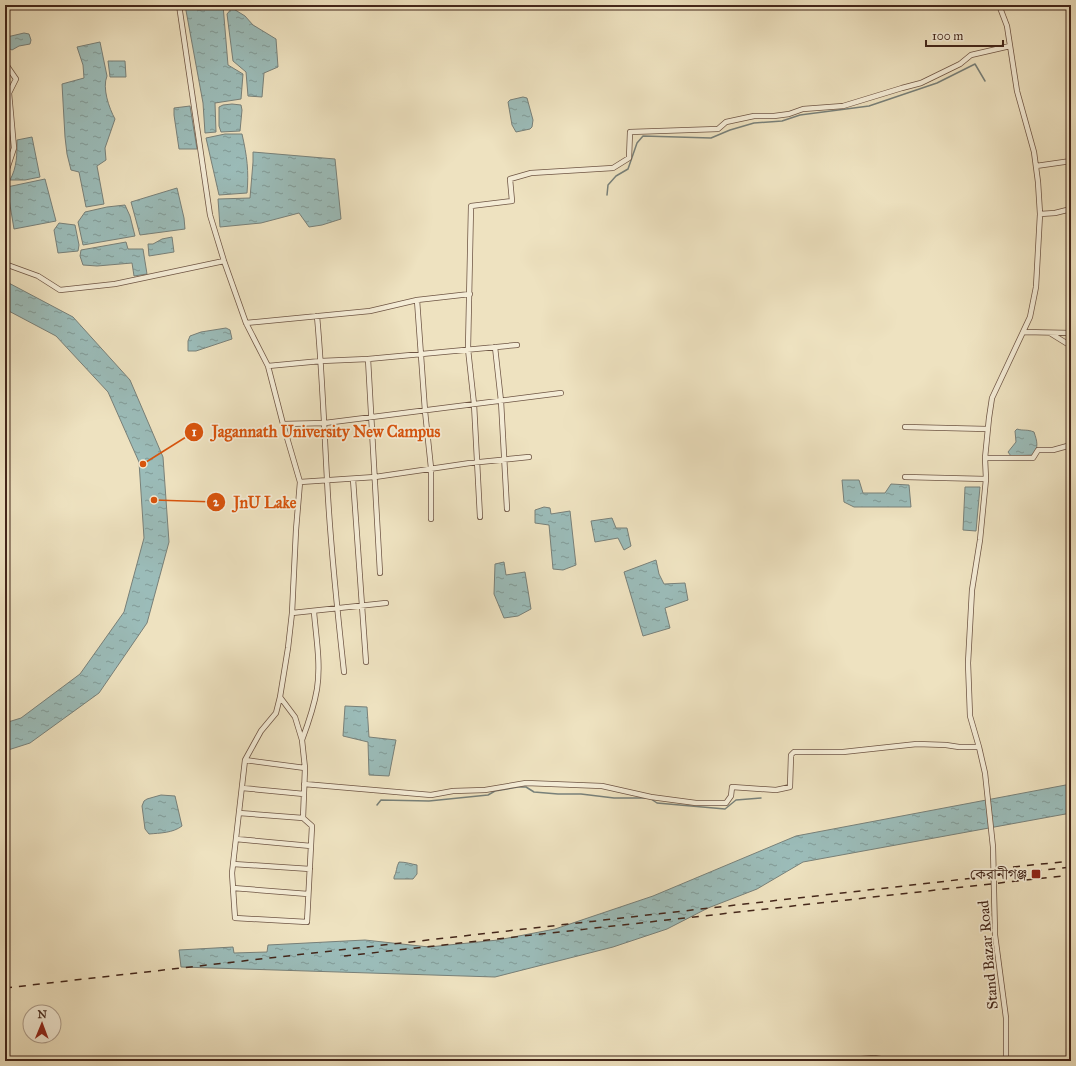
<svg xmlns="http://www.w3.org/2000/svg" width="1076" height="1066" viewBox="0 0 1076 1066" font-family="'IM FELL Great Primer','Noto Serif Bengali',serif">
<style>
.water{fill:url(#water-ripples);stroke:#788079}
.lines{fill:none;stroke-linecap:round;stroke-linejoin:round}
.stream{stroke:#788079;stroke-width:1.5}
.minor-casing{stroke:#6e5544;stroke-width:6}
.minor{stroke:#f4ecd6;stroke-width:4.5}
.rail{stroke:#43261a;stroke-width:1.5;stroke-dasharray:7 7;stroke-linecap:butt}
.poi-dot{fill:#8f2418;stroke:#f4ecd6;stroke-width:1.5}
.labels{text-anchor:middle;stroke-width:3.5;stroke-linejoin:round;paint-order:stroke}
.poi-label{font-size:15px;fill:#43261a;stroke:#f4ecd6;text-anchor:end}
.street-label{font-size:15px;fill:#43261a;stroke:#f4ecd6}
.leader{fill:none;stroke:#d8540d;stroke-width:1.5}
.callout-dot{fill:#d8540d;stroke:#f4ecd6;stroke-width:1.5}
.mark-label{font-size:12px;text-anchor:middle;font-weight:bold;fill:#fff}
.callout-label{font-size:16px;text-anchor:middle;font-weight:bold;fill:#d8540d;stroke:#f4ecd6;stroke-width:3.5;stroke-linejoin:round;paint-order:stroke}
</style>
<defs>
<pattern id="water-ripples" width="26" height="14" patternUnits="userSpaceOnUse"><rect width="26" height="14" fill="#9bbcb9"/><path d="M2 4q2-2 4 0t4 0M15 11q2-2 4 0t4 0" fill="none" stroke="#809996"/></pattern>
</defs>
<rect width="100%" height="100%" fill="#eee2c0"/>
<filter id="stains"><feTurbulence type="fractalNoise" baseFrequency=".005" numOctaves="4"/><feColorMatrix values="0 0 0 0 .2 0 0 0 0 .09 0 0 0 0 .02 0 0 0 .5 -.17"/></filter>
<radialGradient id="worn" r=".72"><stop offset=".6" stop-color="#630" stop-opacity="0"/><stop offset="1" stop-color="#630" stop-opacity=".3"/></radialGradient>
<path class="water" d="M185 5H223L228 65 243 74 241 99 215 103 216 132 205 133 203 103Z
M232 8 245 16 253 25 276 39 278 67 264 73 262 97 248 96 246 72 233 61 227 14Z
M24 33 29 34 31 40 30 44 19 46 12 50 8 48 5 39 7 37Z
M100 42 107 76C102 88 109 108 115 119L105 148 106 160 97 166 104 204 86 207 79 172 71 170 67 154 65 137 62 84 84 78 83 65 77 47Z
M108 61H125L126 77H110Z
M523 97 527 98 533 120 532 127 530 129 516 132 512 125 508 102 510 100Z
M232 104 241 105 242 110 240 131 221 132 219 126V107L223 105Z
M190 106 197 149H179L174 115V108Z
M225 134H242C247 156 249 171 247 193L219 195 206 138Z
M32 137 40 177 25 180H10C17 167 17 155 17 140Z
M253 152 335 159 341 219 322 225 309 227 299 213 261 223 220 227 218 199 250 198 253 162Z
M45 179 56 221 14 229 7 187Z
M177 188 184 218 185 229 140 235 131 202Z
M125 205 130 216 135 236 83 245 78 222 85 212 107 207Z
M59 223 75 225 79 245 78 251 58 253 54 230Z
M172 237 174 252 149 256 148 244H153L162 239Z
M126 242 128 249H143L147 274 134 276 132 263 97 266 83 265 80 256 81 250Z
M5 281 73 317 130 380 163 457 169 542 147 623 99 693 30 743 5 751V723L21 718 80 674 124 612 144 538 139 462 108 392 56 336 5 309Z
M226 328 230 330 232 339 196 351H188V341L190 336 201 332Z
M1017 429C1023 431 1027 429 1034 432 1037 441 1039 447 1033 455L1011 456 1008 452 1016 442 1015 431Z
M842 480H859L863 493H885L891 484 909 485 911 507H854L844 502Z
M965 487H980L976 531 963 530Z
M544 507 550 508 551 514 570 511 576 565 563 570 553 569 549 525 535 523V510Z
M612 518 616 528H627L631 546 624 550 618 538 595 542 591 521Z
M656 560 659 574 664 584 685 583 688 600 665 608 670 628 643 636 624 572Z
M504 562 506 575 525 572 531 609 518 616 504 618 494 594 495 564Z
M345 706 367 707 369 737 396 740 389 776 369 775 368 742 343 736Z
M1071 784V813L803 862 757 889 708 908 667 929 613 947 495 977 181 967 179 950 233 947 234 953 267 952 268 945 365 940 429 947 498 940 555 929 653 896 796 836Z
M161 795 175 796 182 826C173 833 160 833 149 834L145 829 142 806 144 801 147 799Z
M399 862C406 862 411 864 417 865V874L413 879H394V877C397 872 396 867 399 862Z"/>
<g class="lines">
<path class="stream" d="M607 195 608 185 616 176 628 169 637 143 643 136 711 138 730 130 754 123 782 121 800 115 869 106 937 83 975 64 985 81
M651 799 657 803 725 809 736 800 761 798
M377 805 381 800 429 801 488 795 495 791 518 787H526L534 792 558 794H581L614 798H646"/>
<defs>
<path id="minor" d="M179 5 210 215 224 261 246 323 268 366 283 424 300 482 296 530 292 613 288 648 280 697 295 717 302 740 305 768
M999 5 1007 26 1017 91 1034 152 1038 182 1040 214 1036 287 1030 317 992 398 989 418 985 458 986 479 980 540 972 590 968 663 970 716 979 747 985 773 993 847 995 935 1006 1018V1061
M1036 166 1071 161
M5 175 14 148 9 93 16 79 5 63
M1040 214 1055 213 1071 209
M5 264 38 276 60 290 115 284 224 261
M317 316C322 370 324 425 327 479 330 544 337 608 344 672
M246 323 370 311 417 300
M1024 332 1071 333
M1050 333 1071 346
M495 347 501 401 507 509
M368 359 380 573
M268 366 321 361 368 359 517 345
M283 424 325 423 561 393
M905 427 987 429
M985 458H1033L1038 450H1053L1071 445
M905 477 986 479
M353 479 366 662
M300 482 375 477 470 463 529 457
M480 517 474 404 468 349 471 206 512 201 510 179 531 173 613 168 629 158 630 132 718 129 726 122 754 116H774L789 114 803 109 843 106 902 88 921 83 960 64 971 55 1010 46
M431 519V468L425 411 417 300 470 294
M292 613 386 603
M302 740C308 724 314 707 317 689 321 664 316 637 314 612
M245 760 305 768 303 818 312 826 307 922 235 918 232 873 245 760 261 731 276 713 280 697
M304 784 431 795 453 791 485 790 526 783 602 786 651 797 696 803H726L731 796 732 787 776 790 790 787 791 755 794 752H843L917 744 946 745 959 747H979
M242 788 304 794
M239 813 303 818
M236 839 311 846
M233 864 310 869
M233 888 308 894
M835 1061 874 1058 895 1061"/>
</defs>
<use href="#minor" class="minor-casing"/>
<use href="#minor" class="minor"/>
<path class="rail" d="M1013 867 1071 861
M344 956 1071 875
M5 988 1071 867"/>
</g>
<rect class="poi-dot" x="1031" y="869" width="10" height="10" rx="2"/>
<g class="labels">
<g class="poi-label">
<text x="1027" y="879">কেরানীগঞ্জ</text>
</g>
<g class="street-label">
<text transform="translate(988 955) rotate(-95)" y="5">Stand Bazar Road</text>
</g>
</g>
<path class="leader" d="M143 464L194 432M154 500L216 502"/>
<g class="callout-dot">
<circle cx="143" cy="464" r="4"/>
<circle cx="154" cy="500" r="4"/>
<circle cx="194" cy="432" r="10"/>
<circle cx="216" cy="502" r="10"/>
</g>
<g class="mark-label">
<text x="194" y="436">1</text>
<text x="216" y="506">2</text>
</g>
<g class="callout-label">
<text x="326" y="437">Jagannath University New Campus</text>
<text x="265" y="508">JnU Lake</text>
</g>
<rect width="1076" height="1066" fill="none" stroke="#eee2c0" stroke-width="20"/>
<rect x="6" y="6" width="1064" height="1054" fill="none" stroke="#43261a" stroke-width="2"/>
<rect x="10" y="10" width="1056" height="1046" fill="none" stroke="#43261a"/>
<g transform="translate(42 1024) rotate(1)"><circle r="19" fill="#f4ecd6" stroke="#ad9d8b"/>
<path d="M0-3L7 15L0 10L-7 15Z" fill="#8f2418"/>
<text y="-6" font-size="11" font-weight="bold" text-anchor="middle" fill="#43261a">N</text>
</g>
<path d="M926 40v6h77v-6" fill="none" stroke="#43261a" stroke-width="2"/>
<text x="932" y="40" font-size="12" fill="#43261a" stroke="#f4ecd6" stroke-width="3" paint-order="stroke">100 m</text>
<rect width="100%" height="100%" filter="url(#stains)"/>
<rect width="100%" height="100%" fill="url(#worn)"/>
</svg>
